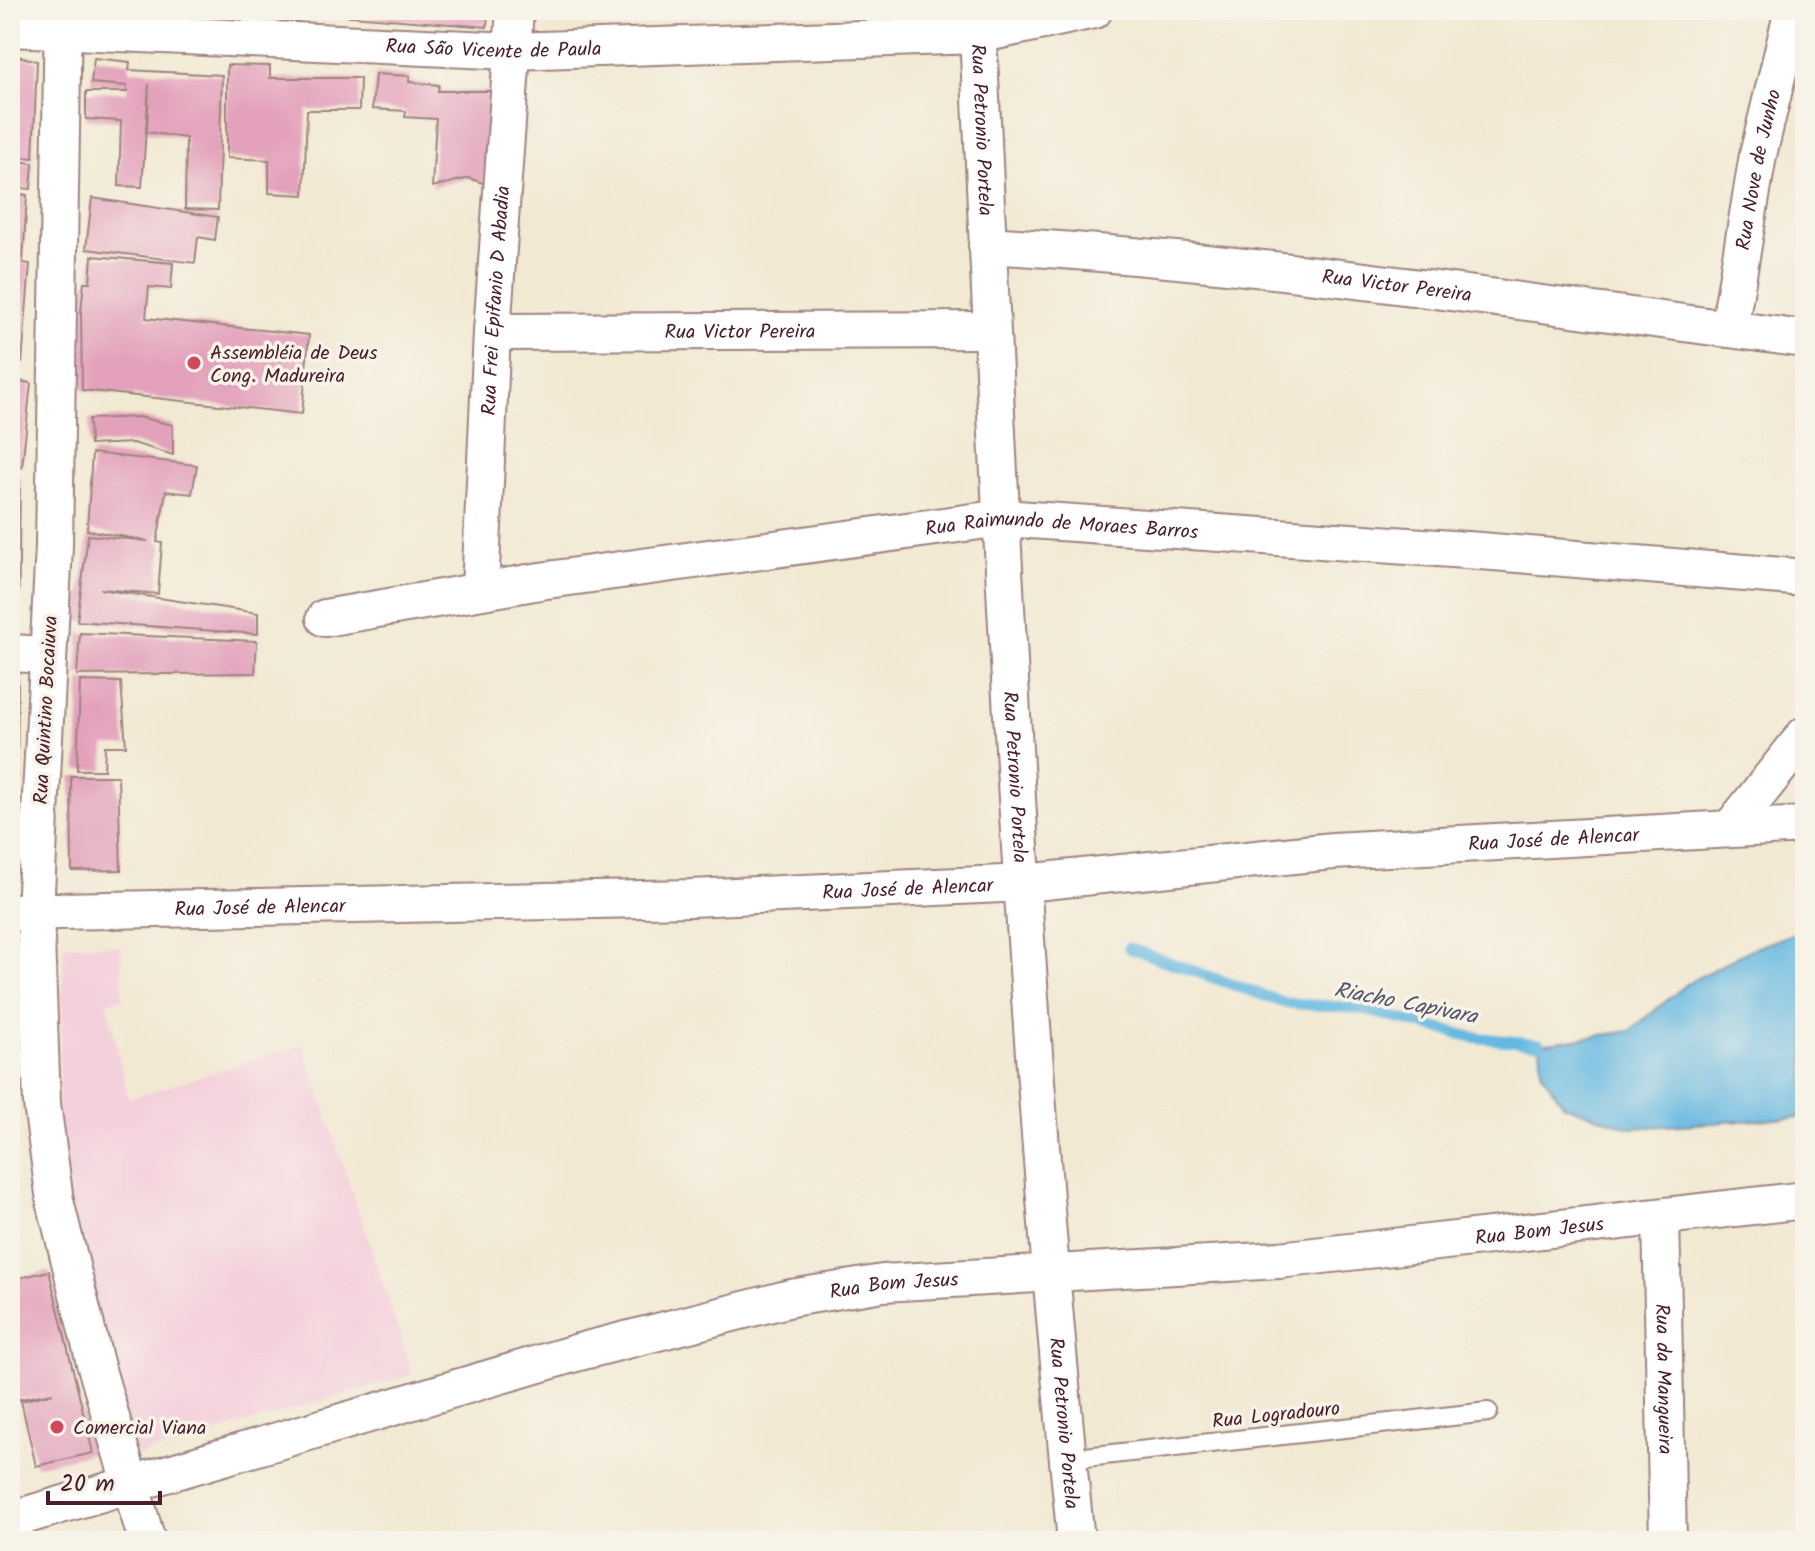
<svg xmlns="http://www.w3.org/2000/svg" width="1815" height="1551" viewBox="0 0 1815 1551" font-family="Kalam,sans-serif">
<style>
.built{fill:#f4cfdc}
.water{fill:#65b8e1;stroke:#586c86;stroke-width:2}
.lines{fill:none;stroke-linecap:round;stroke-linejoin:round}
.stream{stroke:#65b8e1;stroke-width:11}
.building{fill:#e3a1bb}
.service-casing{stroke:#9e847f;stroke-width:22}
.minor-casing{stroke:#9e847f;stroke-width:40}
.service{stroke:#fff;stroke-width:18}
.minor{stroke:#fff;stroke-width:36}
.poi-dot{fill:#d1495b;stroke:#f7f3e8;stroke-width:3}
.labels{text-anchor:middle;stroke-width:7;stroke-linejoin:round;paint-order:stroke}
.street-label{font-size:20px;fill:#4a1f2b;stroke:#f7f3e8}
.poi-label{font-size:20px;fill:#4a1f2b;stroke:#f7f3e8;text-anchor:start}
.water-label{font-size:22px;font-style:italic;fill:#53556b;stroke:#f7f3e8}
</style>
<rect width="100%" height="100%" fill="#f7f3e8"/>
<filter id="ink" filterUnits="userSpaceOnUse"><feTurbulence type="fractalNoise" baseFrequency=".0125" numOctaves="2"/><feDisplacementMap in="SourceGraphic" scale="16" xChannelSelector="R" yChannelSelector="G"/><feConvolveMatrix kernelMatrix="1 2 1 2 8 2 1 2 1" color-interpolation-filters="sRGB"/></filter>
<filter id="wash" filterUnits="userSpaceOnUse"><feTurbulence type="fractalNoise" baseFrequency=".006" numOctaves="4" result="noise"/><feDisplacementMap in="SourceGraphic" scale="32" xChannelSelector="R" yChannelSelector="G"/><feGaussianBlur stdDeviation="1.8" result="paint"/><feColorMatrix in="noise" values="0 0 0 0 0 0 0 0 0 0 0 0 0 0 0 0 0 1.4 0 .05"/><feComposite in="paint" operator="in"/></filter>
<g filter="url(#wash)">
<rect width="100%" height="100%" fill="#f2e9d3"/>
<path class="built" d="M64 944 121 946 123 999 107 1001 128 1099 303 1044 413 1374 130 1458 83 1293 58 1120Z"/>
<path class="water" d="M1805 929V1117L1631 1128 1564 1105 1542 1074 1540 1044 1630 1031 1688 983 1750 950Z"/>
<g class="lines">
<path class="stream" d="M1129 948 1285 1003 1356 1008 1472 1037 1540 1044"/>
</g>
<g id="blocks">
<path class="building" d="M123 10H158V15L123 12Z
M278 10H488L487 27Z
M10 54 37 61 33 158 10 156Z
M94 58 130 62 129 70 222 75 218 210 185 209 186 138 147 132 149 84 142 187 119 186 121 121 86 119V92H127V86L91 83Z
M227 65 270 66V78H360L359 110H307L304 195 269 193V160L227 158Z
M375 74 410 76 409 82 439 85 438 91H491L494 187 469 178 432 187 436 119 405 117 406 111 372 109Z
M10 160 33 163 31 189 10 187Z
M10 193 27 195 23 263 30 264 22 363 10 362Z
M92 198 218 217 215 240 198 237 195 263 86 249Z
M92 256 173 263 171 289 149 287 146 318 309 335 302 414 82 390 81 312 84 282H90Z
M10 380 31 383 22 467 10 465Z
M139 417 173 425V455L133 443 90 445 89 419Z
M92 453 197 465 192 494 166 491 157 542 162 543 158 594 100 589 258 613V634L77 621 88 535 148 541 87 530Z
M10 478 20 479 18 635 10 634Z
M80 633 257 641 255 673 77 675Z
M10 679 18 680 17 776 10 775Z
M80 681 121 682 126 746H105L104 770H77Z
M71 776H118L121 870 72 871Z
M10 781H15V875L10 876Z
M10 939H15L16 984 10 983Z
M10 1021 21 1058 10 1062Z
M49 1271 93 1453 36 1466 21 1401 53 1393 10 1401V1280Z"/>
</g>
</g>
<g filter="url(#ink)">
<use href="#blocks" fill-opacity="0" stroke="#9e847f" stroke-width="2"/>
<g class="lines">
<defs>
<path id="service" d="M1068 1459 1488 1412"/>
<g id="minor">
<path d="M63 10 54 546 35 911 42 1104 55 1201 95 1363 147 1541"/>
<path id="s1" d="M977 10C1000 521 1024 1032 1076 1541"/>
<path id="s2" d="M10 28 512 51 978 35 1094 10"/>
<path id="s3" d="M987 245C1263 261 1531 304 1805 339"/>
<path id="s4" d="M1729 329 1758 155 1793 10"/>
<path id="s5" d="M492 332 989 330"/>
<path id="s6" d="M480 590 492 332 515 10"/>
<path id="s7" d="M325 618 540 581 1002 518 1481 551 1805 578"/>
<path d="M10 653 47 655"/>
<path d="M1730 829 1805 735"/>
<path id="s8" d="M10 912 691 898 1025 883 1333 851 1805 825"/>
<path id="s9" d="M1661 1217 1668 1541"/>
<path id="s10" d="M10 1520 579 1352 791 1298 883 1283 1279 1260 1805 1200"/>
</g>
</defs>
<use href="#service" class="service-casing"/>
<use href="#minor" class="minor-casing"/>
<use href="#service" class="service"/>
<use href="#minor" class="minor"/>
</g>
</g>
<g class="poi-dot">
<circle cx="194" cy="363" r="8"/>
<circle cx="57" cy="1427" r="8"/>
</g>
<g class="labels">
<g class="street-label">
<text dy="7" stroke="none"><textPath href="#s2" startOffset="484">Rua São Vicente de Paula</textPath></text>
<text dy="7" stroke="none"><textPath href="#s1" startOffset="120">Rua Petronio Portela</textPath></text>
<text dy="7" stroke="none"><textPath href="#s4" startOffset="162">Rua Nove de Junho</textPath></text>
<text dy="7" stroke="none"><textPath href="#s3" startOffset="412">Rua Victor Pereira</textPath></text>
<text dy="7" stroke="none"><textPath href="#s6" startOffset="290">Rua Frei Epifanio D Abadia</textPath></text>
<text dy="7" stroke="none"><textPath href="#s5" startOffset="248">Rua Victor Pereira</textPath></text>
<text dy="7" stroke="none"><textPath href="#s7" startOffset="744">Rua Raimundo de Moraes Barros</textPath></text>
<text transform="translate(45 710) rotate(-87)" y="7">Rua Quintino Bocaiuva</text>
<text dy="7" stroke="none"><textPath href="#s1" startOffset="768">Rua Petronio Portela</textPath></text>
<text dy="7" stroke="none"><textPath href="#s8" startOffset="1546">Rua José de Alencar</textPath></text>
<text dy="7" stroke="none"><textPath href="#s8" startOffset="898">Rua José de Alencar</textPath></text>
<text dy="7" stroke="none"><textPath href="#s8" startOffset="250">Rua José de Alencar</textPath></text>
<text dy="7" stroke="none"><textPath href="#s10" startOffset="1564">Rua Bom Jesus</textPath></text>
<text dy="7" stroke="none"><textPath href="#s10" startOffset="916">Rua Bom Jesus</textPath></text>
<text dy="7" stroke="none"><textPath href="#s9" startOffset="162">Rua da Mangueira</textPath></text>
<text transform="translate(1276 1414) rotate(-6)" y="7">Rua Logradouro</text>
<text dy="7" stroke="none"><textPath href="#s1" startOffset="1416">Rua Petronio Portela</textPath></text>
</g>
<g class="poi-label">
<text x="210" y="359">Assembléia de Deus<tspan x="210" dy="23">Cong. Madureira</tspan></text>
<text x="73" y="1434">Comercial Viana</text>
</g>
<g class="water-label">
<text transform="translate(1406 1002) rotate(11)" y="8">Riacho Capivara</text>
</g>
</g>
<rect width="1815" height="1551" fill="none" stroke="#f7f3e8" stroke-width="40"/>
<path d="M48 1491v12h112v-12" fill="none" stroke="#4a1f2b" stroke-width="4"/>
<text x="60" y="1491" font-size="24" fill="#4a1f2b" stroke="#f7f3e8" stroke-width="6" paint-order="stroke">20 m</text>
</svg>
